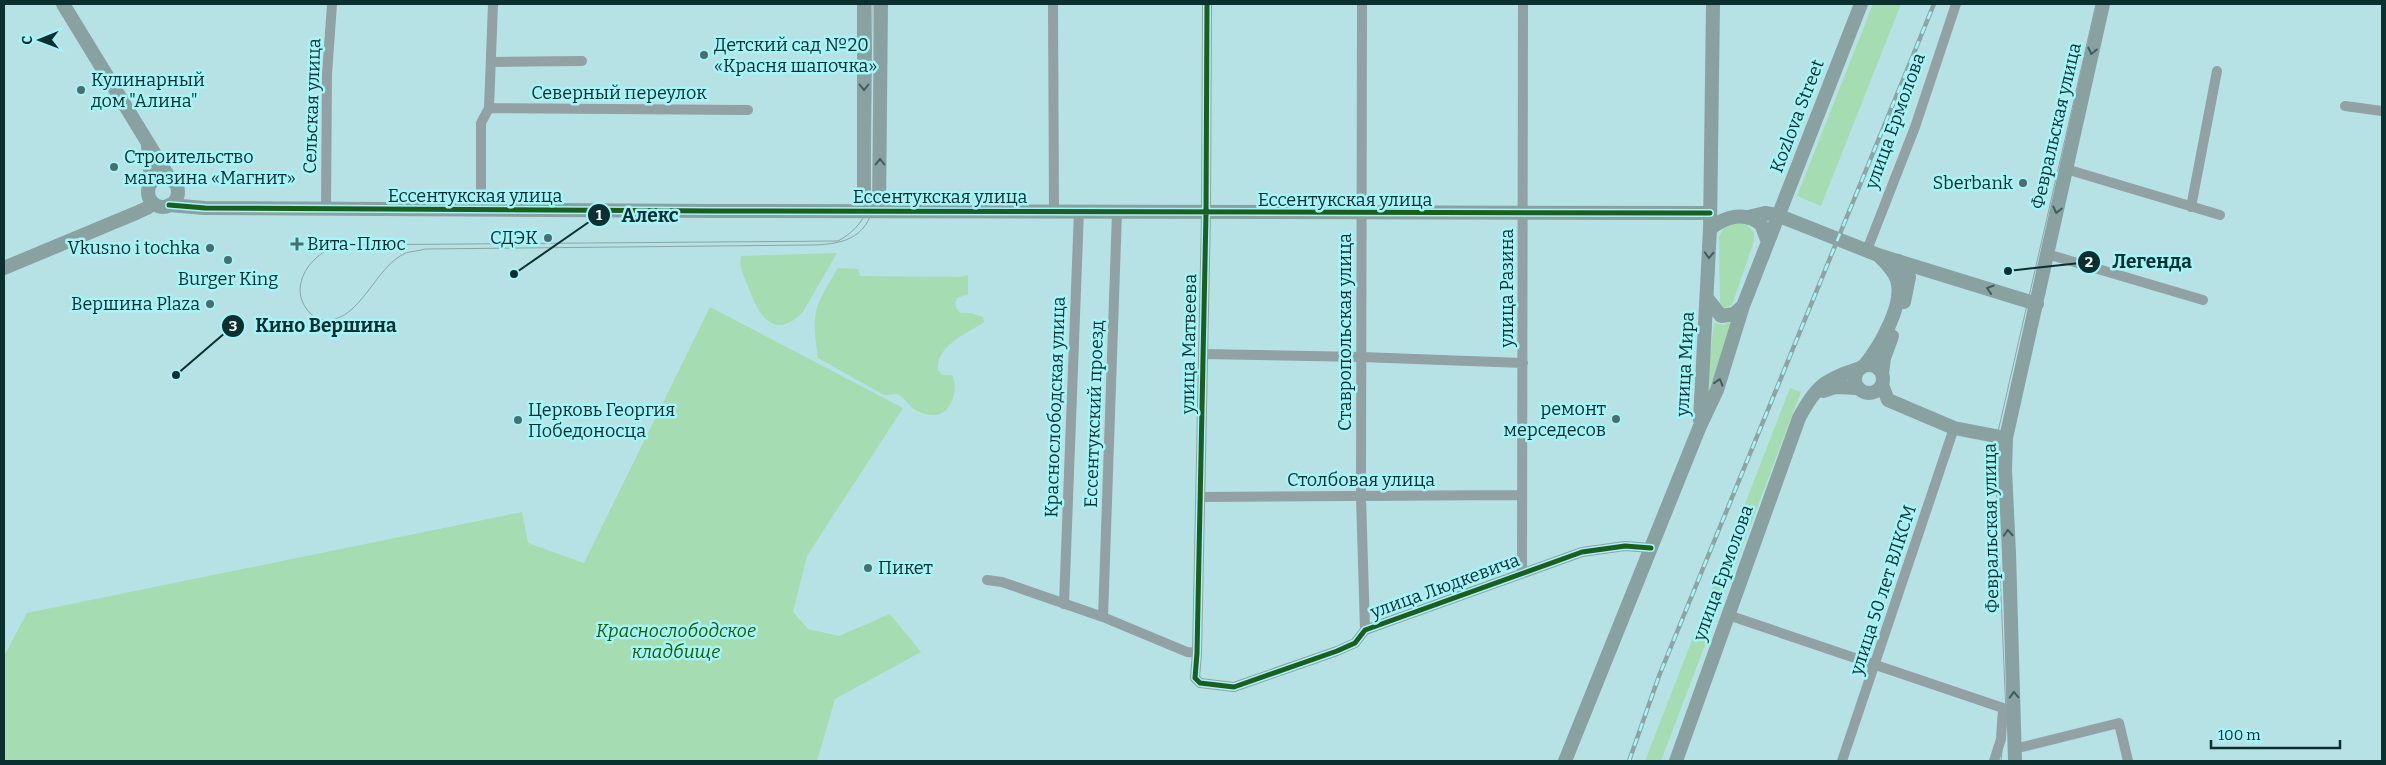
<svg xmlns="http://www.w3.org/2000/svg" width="2386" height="765" viewBox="0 0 2386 765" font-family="Bitter,serif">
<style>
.green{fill:#a5dcb1}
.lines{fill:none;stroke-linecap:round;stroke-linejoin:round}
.street{stroke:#92a1a3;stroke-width:10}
.secondary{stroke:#8aa1a2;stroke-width:14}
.tram{stroke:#8da4a5;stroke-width:1}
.rail-casing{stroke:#8da4a5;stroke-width:4.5}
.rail{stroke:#a4f4f8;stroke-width:2.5;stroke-dasharray:8;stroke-linecap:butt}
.cycleway-casing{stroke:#a4f4f8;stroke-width:8}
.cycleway{stroke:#1b5e20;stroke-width:5}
.oneway{stroke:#3e5d5e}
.poi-dot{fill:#486e6f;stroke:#a4f4f8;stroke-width:2}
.labels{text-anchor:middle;stroke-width:5;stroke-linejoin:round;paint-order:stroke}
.poi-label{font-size:18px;fill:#0c2f30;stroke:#a4f4f8;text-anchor:start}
.street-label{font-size:18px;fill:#0c2f30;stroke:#a4f4f8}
.park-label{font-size:18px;font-style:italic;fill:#1b5b03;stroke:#a4f4f8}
.leader{fill:none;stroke:#0c2f30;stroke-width:2}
.callout-dot{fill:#0c2f30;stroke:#a4f4f8;stroke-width:2}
.mark-label{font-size:15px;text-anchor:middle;font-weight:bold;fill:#fff}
.callout-label{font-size:19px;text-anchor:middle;font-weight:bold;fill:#0c2f30;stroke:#a4f4f8;stroke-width:5;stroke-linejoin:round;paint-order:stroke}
</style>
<rect width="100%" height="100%" fill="#b7e2e5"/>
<path class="green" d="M1873 4H1901L1821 206 1797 196Z
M1735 220 1747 224 1754 233V241L1732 305 1724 308 1720 304 1719 237 1725 225Z
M837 253 803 312C774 341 759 316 749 289 745 278 738 267 741 256Z
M838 268 858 269 860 276 960 277 968 275V294L957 298C954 304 955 308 960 313H971L983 317 984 322C967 334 936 345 938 370L942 375H952C960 390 950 418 930 415 909 411 911 403 898 394L884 395 818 358C811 311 814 308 838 268Z
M710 307 903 408 807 556 793 612 808 629 839 636 890 614 921 652 835 699 817 761H4V656L27 613 522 512 528 543 584 563Z
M1735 318 1704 404 1714 323 1724 325Z
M1790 388 1801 392 1661 761H1645Z"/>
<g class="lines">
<path class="street" d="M1053 4 1054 211
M1207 4 1206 213 1197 653 1195 678 1200 683 1234 687 1337 651 1355 643 1365 630 1582 552 1625 546 1651 548
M1362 4 1361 497 1365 630
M492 62 582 61
M2345 106 2382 111
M489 108 748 110
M2066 169 2220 215
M2191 207 2217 71
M326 208 327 74 332 4
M481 210V123L489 108 493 4
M1867 250 1915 127 1956 4
M2047 254 2203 300
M1203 354 1361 357 1523 363
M1201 497 1522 495
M1522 572 1523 4
M987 580 1002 582 1103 617 1187 652 1197 653
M1064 604 1079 211
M1728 615 2003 708 2001 739 1994 761
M1103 617 1117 212
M2014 749 2119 723 2128 761
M1842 761 1954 428"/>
<path class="secondary" d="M63 4 170 179
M864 4V211
M148 146 151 183
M148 192a15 15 0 1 1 30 0a15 15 0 1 1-30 0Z
M169 205 205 208 715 211 1710 213
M879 211 881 4
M1748 217 1765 213 1777 215 1878 255 2037 304
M1710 229C1725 216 1745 211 1761 224L1768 242
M1899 261 1909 277 1904 302
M4 268 136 213 147 208 153 203
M1707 298 1721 316 1734 314 1743 306
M1855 379a14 14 0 1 1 28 0a14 14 0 1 1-28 0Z
M1864 366C1879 348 1905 304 1897 280 1894 270 1885 262 1878 255
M1882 374 1884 358 1892 336
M1882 385 1888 400 1954 428 2006 438
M1823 391 1835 387 1858 388
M1700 420 1710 229 1713 4
M1565 761 1700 426 1717 390 1743 306 1861 4
M1676 761 1799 418C1817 384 1825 380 1861 368
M2015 761 2009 553 2005 470 2006 438 2103 4"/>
<path class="tram" d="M872 4 870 197C867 218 856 231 838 241L341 245C312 251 285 287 310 313 315 318 319 320 327 320 361 320 376 265 406 253 412 251 419 251 425 249L812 245C847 244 869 237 875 198L874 4
M2001 761 2006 714 1995 455 1997 436 2096 4"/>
<defs>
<path id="rail" d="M1629 761 1659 676 1934 4"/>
</defs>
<use href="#rail" class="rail-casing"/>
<use href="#rail" class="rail"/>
<defs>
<path id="cycleway" d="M1207 4 1206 213 1197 653 1195 678 1200 683 1234 687 1337 651 1355 643 1365 630 1582 552 1625 546 1651 548
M169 205 205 208 715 211 1710 213"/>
</defs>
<use href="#cycleway" class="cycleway-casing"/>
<use href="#cycleway" class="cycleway"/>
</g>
<defs><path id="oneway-chevron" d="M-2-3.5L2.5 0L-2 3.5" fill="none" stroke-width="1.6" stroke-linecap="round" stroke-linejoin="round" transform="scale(1.25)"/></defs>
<g class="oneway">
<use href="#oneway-chevron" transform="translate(2092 51) rotate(102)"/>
<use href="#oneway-chevron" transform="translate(864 87) rotate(90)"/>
<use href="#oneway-chevron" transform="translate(880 162) rotate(-90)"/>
<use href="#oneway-chevron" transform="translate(2057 210) rotate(103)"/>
<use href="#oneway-chevron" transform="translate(1709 255) rotate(93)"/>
<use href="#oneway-chevron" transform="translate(1990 289) rotate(-162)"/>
<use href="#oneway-chevron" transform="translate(1719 382) rotate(-73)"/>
<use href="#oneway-chevron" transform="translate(2008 533) rotate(-93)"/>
<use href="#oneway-chevron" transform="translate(2014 695) rotate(-92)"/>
</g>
<g class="poi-dot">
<circle cx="704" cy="55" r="5"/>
<circle cx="81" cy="90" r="5"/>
<circle cx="114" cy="167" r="5"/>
<circle cx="2023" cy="183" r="5"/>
<circle cx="548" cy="238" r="5"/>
<path d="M294.5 236.5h5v5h5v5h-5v5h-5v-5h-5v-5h5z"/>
<circle cx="210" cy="248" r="5"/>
<circle cx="228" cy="260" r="5"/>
<circle cx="210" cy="304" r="5"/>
<circle cx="1616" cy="419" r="5"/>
<circle cx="518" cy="420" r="5"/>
<circle cx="868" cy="568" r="5"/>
</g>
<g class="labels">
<g class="poi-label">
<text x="714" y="51">Детский сад №20<tspan x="714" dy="21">«Красня шапочка»</tspan></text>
<text x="91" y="86">Кулинарный<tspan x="91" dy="21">дом "Алина"</tspan></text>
<text x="124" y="163">Строительство<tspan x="124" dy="21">магазина «Магнит»</tspan></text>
<text x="2013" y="189" text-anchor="end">Sberbank</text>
<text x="538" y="244" text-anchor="end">СДЭК</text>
<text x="307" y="250">Вита-Плюс</text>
<text x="200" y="254" text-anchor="end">Vkusno i tochka</text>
<text x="228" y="285" text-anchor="middle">Burger King</text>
<text x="200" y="310" text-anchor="end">Вершина Plaza</text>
<text x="1606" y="415" text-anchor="end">ремонт<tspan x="1606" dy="21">мерседесов</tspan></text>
<text x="528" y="416">Церковь Георгия<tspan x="528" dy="21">Победоносца</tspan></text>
<text x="878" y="574">Пикет</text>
</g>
<g class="street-label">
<text x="619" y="99">Северный переулок</text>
<text transform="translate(312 106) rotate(-88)" y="6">Сельская улица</text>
<text transform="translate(1797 116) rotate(-69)" y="6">Kozlova Street</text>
<text transform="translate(1895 121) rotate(-70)" y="6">улица Ермолова</text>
<text transform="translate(2056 126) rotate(-77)" y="6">Февральская улица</text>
<text x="475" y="202">Ессентукская улица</text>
<text x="940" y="203">Ессентукская улица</text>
<text x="1345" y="206">Ессентукская улица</text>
<text transform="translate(1507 288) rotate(-90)" y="6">улица Разина</text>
<text transform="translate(1345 332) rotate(-90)" y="6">Ставропольская улица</text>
<text transform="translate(1189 344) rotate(-89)" y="6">улица Матвеева</text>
<text transform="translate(1685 364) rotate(-87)" y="6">улица Мира</text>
<text transform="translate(1055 407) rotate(-88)" y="6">Краснослободская улица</text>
<text transform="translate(1094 414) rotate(-88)" y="6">Ессентукский проезд</text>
<text x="1361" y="486">Столбовая улица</text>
<text transform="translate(1991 528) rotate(-91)" y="6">Февральская улица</text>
<text transform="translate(1723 573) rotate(-70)" y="6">улица Ермолова</text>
<text transform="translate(1445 586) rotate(-20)" y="6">улица Людкевича</text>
<text transform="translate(1883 590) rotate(-72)" y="6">улица 50 лет ВЛКСМ</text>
</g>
<g class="park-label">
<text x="676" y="637">Краснослободское<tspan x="676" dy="21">кладбище</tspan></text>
</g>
</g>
<path class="leader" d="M514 274L599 215M2008 271L2089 262M176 375L233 326"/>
<g class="callout-dot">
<circle cx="514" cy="274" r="5"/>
<circle cx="2008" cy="271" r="5"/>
<circle cx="176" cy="375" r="5"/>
<circle cx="599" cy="215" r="12"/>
<circle cx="2089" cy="262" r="12"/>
<circle cx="233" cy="326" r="12"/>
</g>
<g class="mark-label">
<text x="599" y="220">1</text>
<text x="2089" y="267">2</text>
<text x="233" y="331">3</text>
</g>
<g class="callout-label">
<text x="650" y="222">Алекс</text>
<text x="2152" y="268">Легенда</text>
<text x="326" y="332">Кино Вершина</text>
</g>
<rect width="2386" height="765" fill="none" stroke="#0c2f30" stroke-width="10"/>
<g transform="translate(40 40) rotate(269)" stroke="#a4f4f8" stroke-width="4" paint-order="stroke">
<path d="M0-4L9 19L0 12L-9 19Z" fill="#0c2f30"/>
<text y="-8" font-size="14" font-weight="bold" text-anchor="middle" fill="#0c2f30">С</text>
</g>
<path d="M2211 740v8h129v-8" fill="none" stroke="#0c2f30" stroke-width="2.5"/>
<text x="2218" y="740" font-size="15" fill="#0c2f30" stroke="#a4f4f8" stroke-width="4" paint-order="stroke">100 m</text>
</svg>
